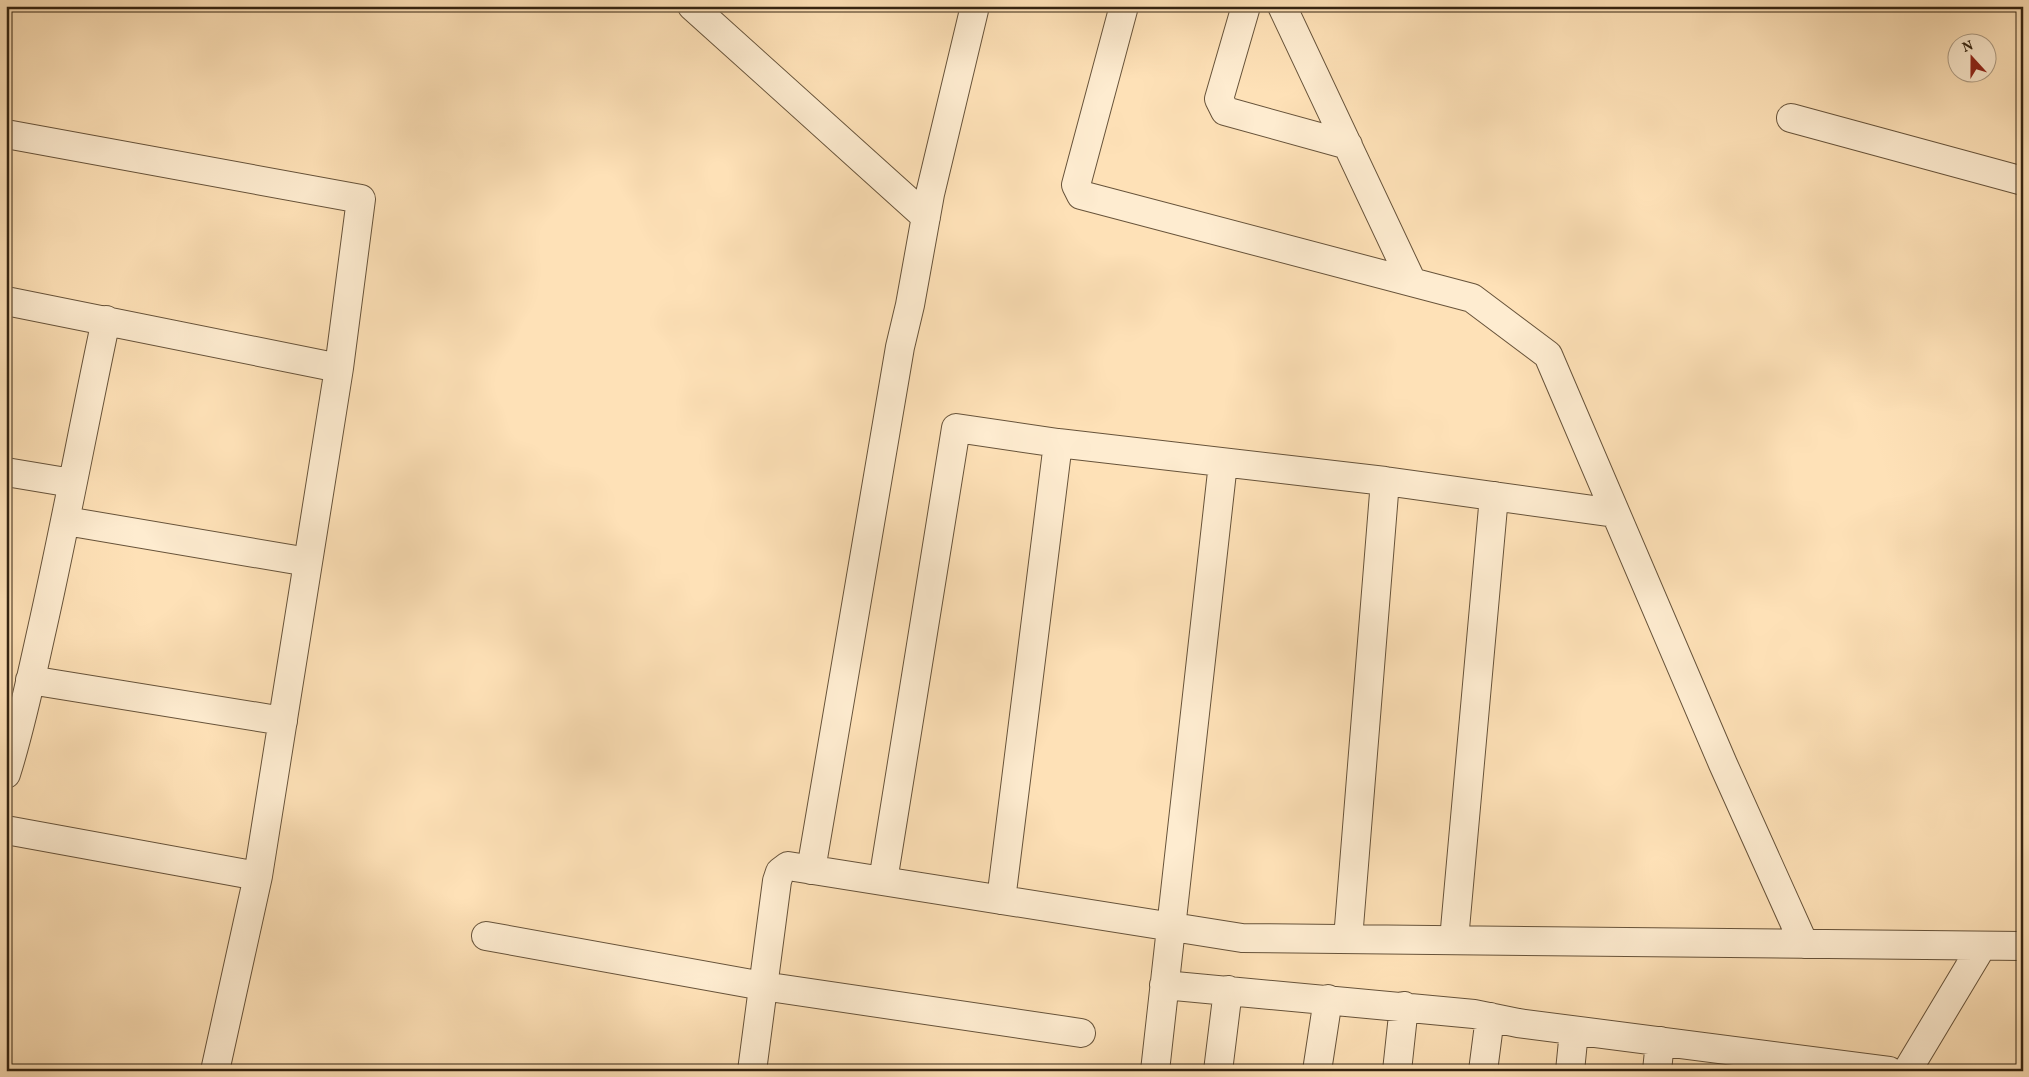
<svg xmlns="http://www.w3.org/2000/svg" width="2029" height="1077" viewBox="0 0 2029 1077" font-family="Vollkorn,serif">
<style>
.lines{fill:none;stroke-linecap:round;stroke-linejoin:round}
.minor-casing{stroke:#67533a;stroke-width:30}
.minor{stroke:#feecd0;stroke-width:28}
</style>
<rect width="100%" height="100%" fill="#fee1b7"/>
<filter id="stains"><feTurbulence type="fractalNoise" baseFrequency=".004" numOctaves="4"/><feColorMatrix values="0 0 0 0 .2 0 0 0 0 .09 0 0 0 0 .02 0 0 0 .5 -.17"/></filter>
<radialGradient id="worn" r=".72"><stop offset=".6" stop-color="#630" stop-opacity="0"/><stop offset="1" stop-color="#630" stop-opacity=".3"/></radialGradient>
<g class="lines">
<defs>
<path id="minor" d="M692 6 926 217
M1124 6 1076 185 1081 195 1472 298 1548 355 1723 764 1804 944
M1246 6 1219 99 1225 111 1348 145
M1282 6 1412 282
M1791 118 2023 181
M6 134 361 199 339 368 258 876 215 1071
M6 301 339 368
M6 472 72 483
M66 521 308 562
M30 680 283 721
M6 774C21 727 31 678 42 629 65 527 84 423 106 320
M6 830 258 876
M811 870 900 347 910 305 930 194 975 6
M883 881 956 428 1058 443 1385 481 1615 513
M1001 900 1058 443
M486 936 763 986 1081 1033
M1348 939 1385 481
M1454 940 1494 496
M1164 985 1474 1014 1518 1023 1889 1071
M752 1071 777 881 780 872 788 866 1242 938 2023 946
M1155 1071 1223 463
M1218 1071 1228 990
M1317 1071 1328 999
M1397 1071 1404 1006
M1483 1071 1490 1017
M1570 1071 1574 1031
M1657 1071 1660 1041
M1907 1071 1982 946"/>
</defs>
<use href="#minor" class="minor-casing"/>
<use href="#minor" class="minor"/>
</g>
<rect width="2029" height="1077" fill="none" stroke="#fee1b7" stroke-width="25"/>
<rect x="8" y="8" width="2014" height="1062" fill="none" stroke="#352411" stroke-width="2.5"/>
<rect x="12" y="12" width="2004" height="1052" fill="none" stroke="#352411"/>
<g transform="translate(1972 58) rotate(339)"><circle r="24" fill="#feecd0" stroke="#ae9c84"/>
<path d="M0-4L9 19L0 12L-9 19Z" fill="#8f2418"/>
<text y="-8" font-size="14" font-weight="bold" text-anchor="middle" fill="#352411">N</text>
</g>
<rect width="100%" height="100%" filter="url(#stains)"/>
<rect width="100%" height="100%" fill="url(#worn)"/>
</svg>
